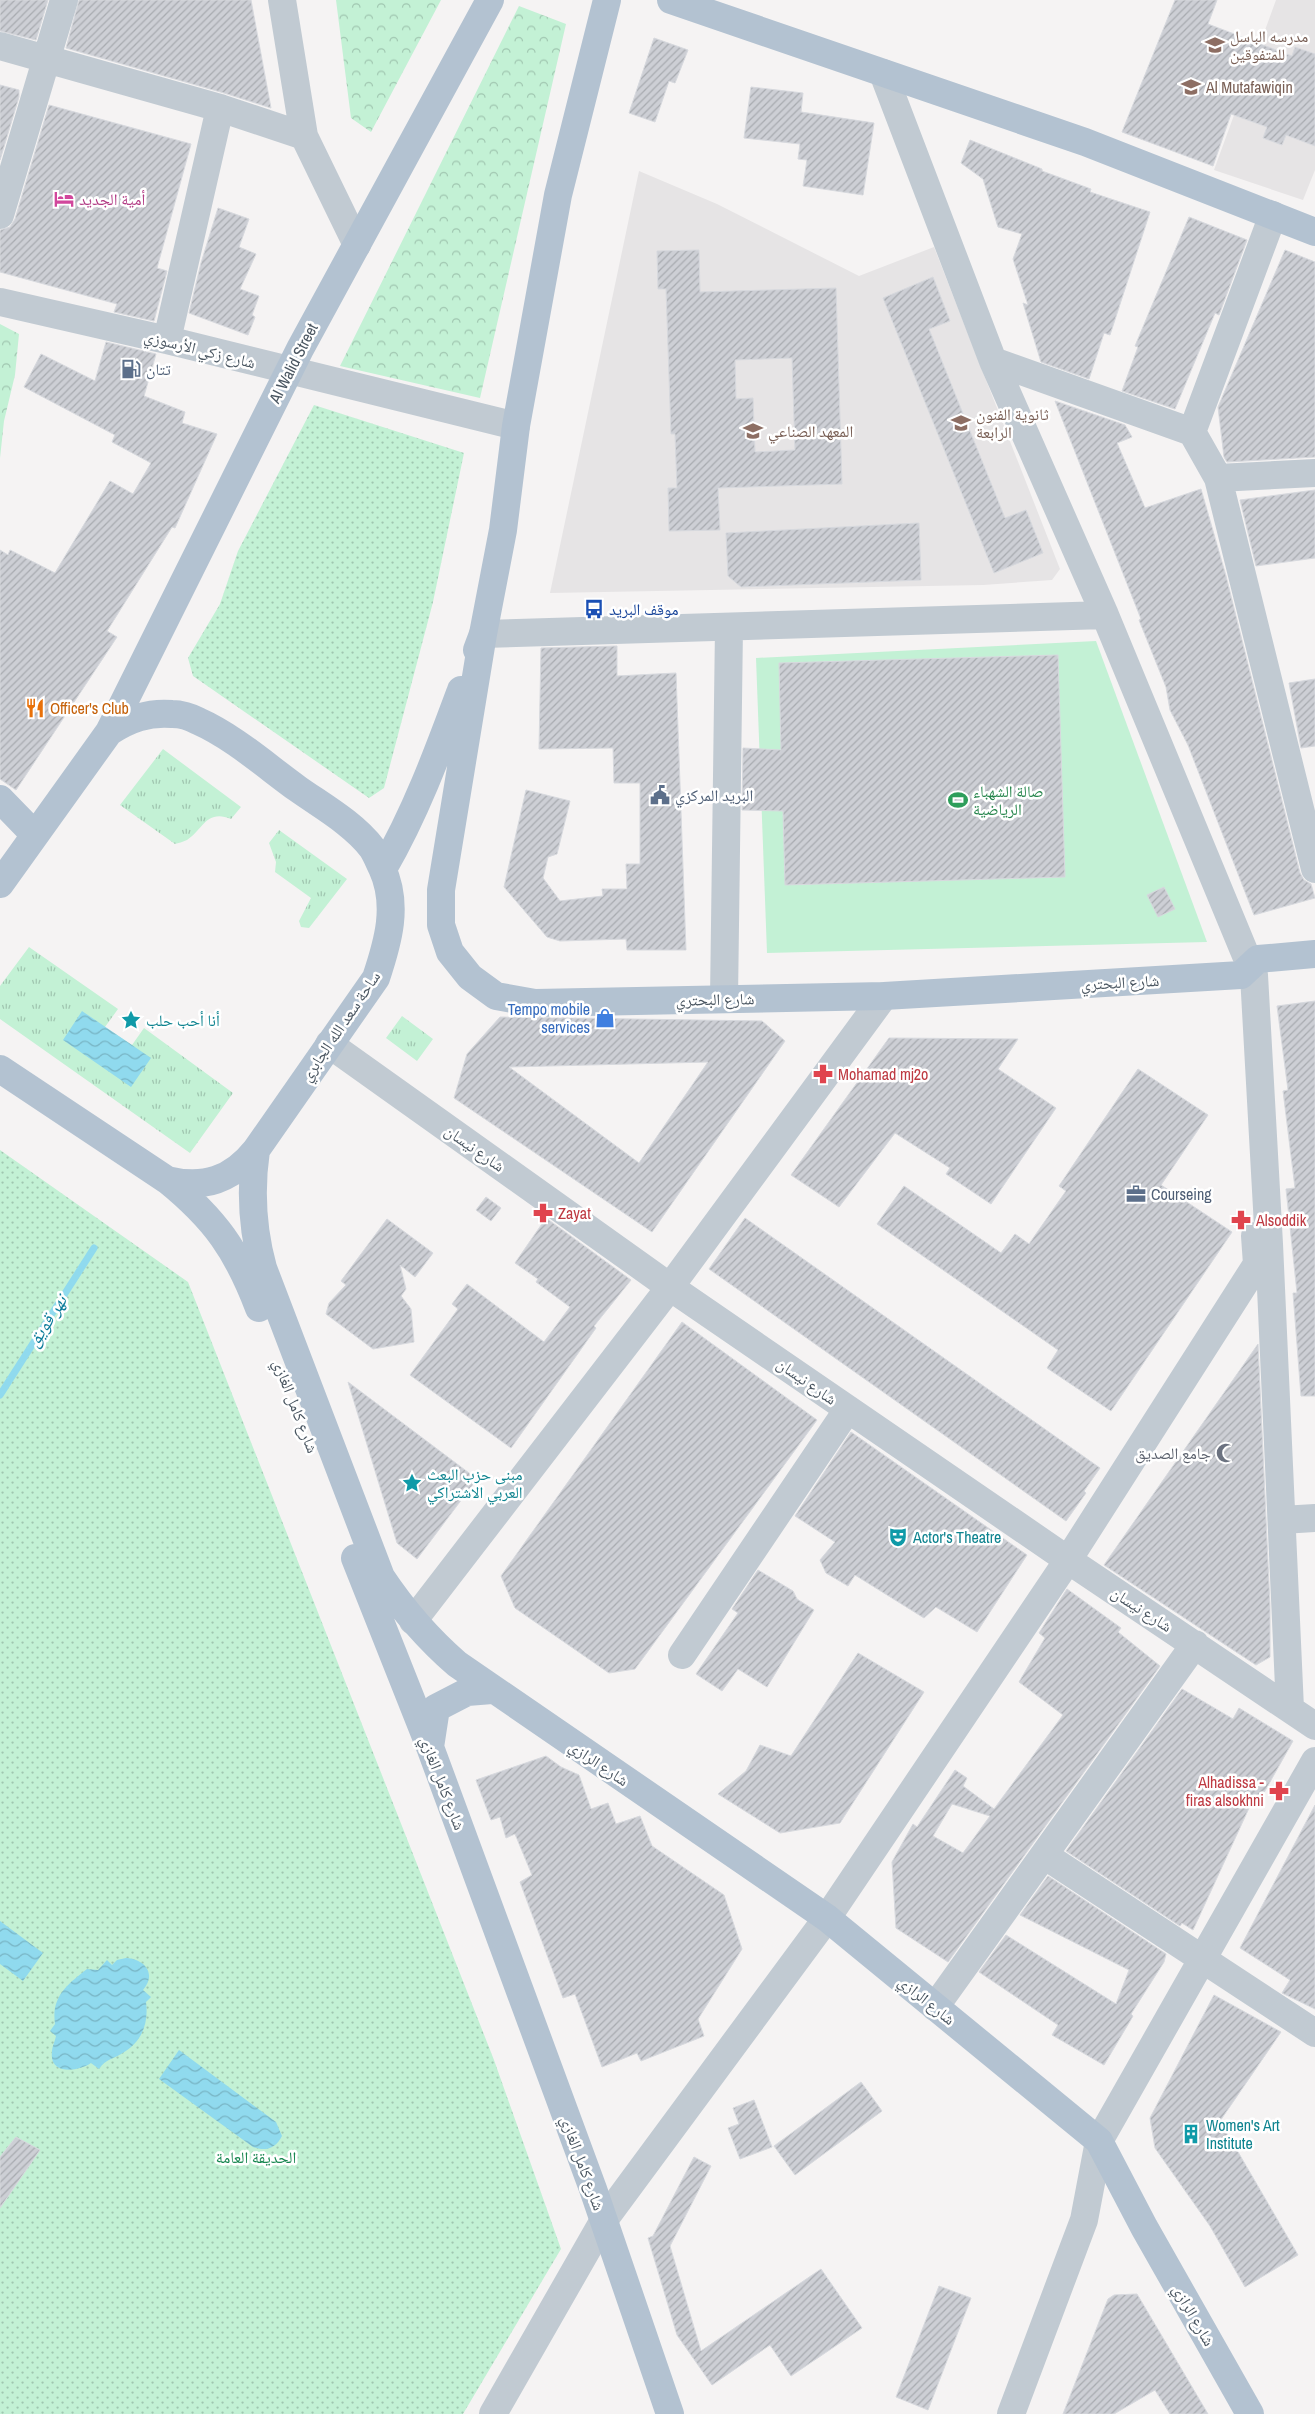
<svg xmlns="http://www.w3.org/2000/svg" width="1315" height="2414" viewBox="0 0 1315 2414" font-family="'Archivo Narrow','Noto Naskh Arabic',sans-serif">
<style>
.education{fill:#e6e4e5}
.grass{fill:url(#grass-tufts)}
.forest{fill:url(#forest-crowns)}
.park{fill:url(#park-dots)}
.pitch{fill:#c3f1d5}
.water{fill:url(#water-waves)}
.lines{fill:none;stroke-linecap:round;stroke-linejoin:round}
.stream{stroke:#90daee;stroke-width:7}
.building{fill:url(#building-hatch);stroke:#d7d9de;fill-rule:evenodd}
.minor{stroke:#c1cad2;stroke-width:28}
.major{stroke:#b3c2d1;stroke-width:28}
.labels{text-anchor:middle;stroke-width:5;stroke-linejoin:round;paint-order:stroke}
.education-label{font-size:16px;fill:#785e54;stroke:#fff;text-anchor:start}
.hotel-label{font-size:16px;fill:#b23c85;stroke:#fff;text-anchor:start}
.street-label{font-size:16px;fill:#4a5661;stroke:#fff}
.service-label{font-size:16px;fill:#4e5e75;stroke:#fff;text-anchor:start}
.transit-label{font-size:16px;fill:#164399;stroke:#fff;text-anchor:start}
.food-label{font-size:16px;fill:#c56008;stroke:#fff;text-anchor:start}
.leisure-label{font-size:16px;fill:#27864d;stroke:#fff;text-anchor:start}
.shop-label{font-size:16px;fill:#366cbe;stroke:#fff;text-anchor:end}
.culture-label{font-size:16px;fill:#0d838f;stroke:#fff;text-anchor:start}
.health-label{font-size:16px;fill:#be3a42;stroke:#fff;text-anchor:start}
.worship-label{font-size:16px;fill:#5b616d;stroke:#fff;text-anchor:end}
.park-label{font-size:16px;fill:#17864f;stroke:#fff}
.water-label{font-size:18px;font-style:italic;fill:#0c7c9b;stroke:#fff}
</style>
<defs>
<pattern id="grass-tufts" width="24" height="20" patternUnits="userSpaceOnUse" patternTransform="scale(1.25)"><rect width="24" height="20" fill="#c3f1d5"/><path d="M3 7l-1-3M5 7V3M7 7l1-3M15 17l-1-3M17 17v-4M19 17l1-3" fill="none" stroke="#a0c6b0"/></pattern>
<pattern id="forest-crowns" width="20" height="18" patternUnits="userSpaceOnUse" patternTransform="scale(1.25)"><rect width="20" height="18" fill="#c3f1d5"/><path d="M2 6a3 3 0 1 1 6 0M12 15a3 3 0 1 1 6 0" fill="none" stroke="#a0c6b0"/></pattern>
<pattern id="park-dots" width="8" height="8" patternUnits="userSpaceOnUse" patternTransform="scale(1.25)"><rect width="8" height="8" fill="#c3f1d5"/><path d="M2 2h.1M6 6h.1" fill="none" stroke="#a0c6b0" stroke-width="1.8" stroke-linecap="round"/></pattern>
<pattern id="water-waves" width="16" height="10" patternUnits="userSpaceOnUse" patternTransform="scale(1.25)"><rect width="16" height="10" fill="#90daee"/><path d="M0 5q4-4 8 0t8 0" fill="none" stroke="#78b4c4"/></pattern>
<pattern id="building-hatch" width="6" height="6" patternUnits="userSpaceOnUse" patternTransform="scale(1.25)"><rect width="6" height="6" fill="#cdcfd5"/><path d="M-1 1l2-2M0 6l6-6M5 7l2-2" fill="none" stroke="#a8abb0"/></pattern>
</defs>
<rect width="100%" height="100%" fill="#f5f3f3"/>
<path class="education" d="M1276 0H1315V170L1303 200 1214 170Z
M639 171 717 204 859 276 934 247 1060 569 1052 580 983 585 550 593Z"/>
<path class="grass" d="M163 749 241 807 231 819C206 809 203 830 187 840 183 842 178 843 175 844L120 805Z
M279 830 347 879 309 928 301 927 299 921 311 898 275 872 276 862 269 843Z
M29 947 118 1009 105 1027 132 1045 144 1028 233 1093 190 1153 0 1019V986Z
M402 1016 433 1039 417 1061 386 1038Z"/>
<path class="forest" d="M336 0H441L371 132 351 118Z
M519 6 566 24 480 398 340 366Z
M0 324 19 334 15 375 4 421 0 458Z"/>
<path class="park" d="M314 405 464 453 433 602 384 788 369 798 193 676 188 658 220 604 238 551Z
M0 1150 188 1282 494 2060 561 2249 463 2414H0Z"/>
<path class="pitch" d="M1096 641 1207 942 767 953 756 658Z"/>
<path class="water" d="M82 1011 151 1058 131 1087 63 1040Z
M0 1921 43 1953 23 1981 0 1964Z
M126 1958C145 1959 157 1974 143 1990L151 1997 146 2002C149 2025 141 2043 121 2054 111 2060 106 2059 99 2069L91 2063C78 2072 49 2075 52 2052 52 2047 55 2041 56 2036L50 2031 55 2024C51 1996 68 1984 87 1969L98 1970 107 1960 112 1965 117 1960Z
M179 2050 276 2122 282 2136C276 2148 266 2152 253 2147L159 2079Z"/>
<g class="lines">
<path class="stream" d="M0 1395 94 1248"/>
</g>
<path class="building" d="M0 0H48L36 40 0 31Z
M79 0H251L271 108 224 93 66 48Z
M1175 0H1217L1208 24 1292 56 1295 47 1315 54V146L1286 135 1282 145 1263 138 1267 127 1231 114 1213 166 1122 132Z
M654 38 688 50 675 83 669 81 655 122 629 113Z
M0 85 19 90V97L0 160Z
M751 87 803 93 801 112 874 123 863 195 803 186 807 160 798 159 800 144 744 138Z
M49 105 191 144 157 268 167 271 154 321 114 312 117 304 0 272V230L10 227 15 219Z
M970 140 1042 169V171L1091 189 1090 192 1150 212 1110 335 1104 333 1089 379 1041 362 1023 303 1028 305 1013 259 1022 234 998 227 983 179 961 163Z
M218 208 249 219 239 247 256 254 240 289 259 296 252 315 255 317 248 335 189 313 201 263Z
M1189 217 1247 240 1219 315 1215 313 1175 409 1122 391 1138 347 1135 346Z
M699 250 700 292 836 288 842 484 718 488 720 530 669 531 668 488H677L675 434H671L666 289H658L657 251ZM792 358 795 450 755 452 753 398 736 399 735 360Z
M1285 250 1315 262V457L1227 462 1224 457 1218 407Z
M933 277 950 321 929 329 1005 518 1026 510 1043 553 994 573 883 298Z
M106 342 156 354 144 396 185 412 182 423 217 434 175 528 172 527 107 631 117 637 16 790 0 779V550L8 555 10 550 55 573 110 481 133 494 151 463 112 442 115 435 24 387 41 354 95 381Z
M1055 401 1125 425 1132 437 1117 443 1145 508 1201 489 1226 576 1300 873 1304 880 1311 884 1315 898 1254 915 1188 745 1170 710 1166 687 1139 620 1141 619Z
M1315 490V558L1256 566 1240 500Z
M919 523 921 580 741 587 728 576 726 533Z
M617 646V676L676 673 686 950H627L626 939 560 941 547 937 504 887 526 790 570 801 557 854 548 857 543 878 560 901 603 896 602 889H627L626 864H640V783H614L613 748 539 749 541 648Z
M1058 655 1065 877 785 885 783 811 742 810 743 748 781 750 779 663Z
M1315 679V746L1301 748 1289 683Z
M1164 887 1175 909 1158 917 1147 895Z
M1315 1001V1396H1301L1293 1293H1297L1286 1189 1295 1188 1283 1091 1288 1090 1277 1006Z
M500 1017 762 1021 785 1041 652 1232 454 1098 467 1054ZM708 1062 639 1163 509 1067Z
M889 1038 1018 1039 998 1069 1056 1108 991 1204 946 1174 950 1168 895 1133 839 1207 791 1175Z
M1138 1069 1208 1115 1161 1185 1232 1232 1111 1411 1047 1368 1058 1350 877 1224 904 1186 1001 1253 1015 1234 1029 1244 1066 1191 1059 1186Z
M486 1197 501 1208 491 1221 476 1210Z
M546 1218 631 1280 594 1326 596 1328 511 1448 410 1375 458 1309 452 1304 467 1284 544 1342 570 1307 536 1282 538 1279 515 1263Z
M745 1218 1100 1468 1084 1491 1086 1493 1066 1521 709 1269Z
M387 1219 433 1253 415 1277 400 1265 406 1289 401 1296 411 1309 414 1342 373 1349 326 1314 329 1303 346 1285 341 1281Z
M682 1322 817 1420 635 1669 609 1673 515 1608 501 1576Z
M1258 1344 1270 1606V1657L1256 1665 1104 1565Z
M348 1382 477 1479 417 1559 397 1543Z
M851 1432 1027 1555 977 1632 936 1607 924 1618 855 1575 848 1586 826 1573 820 1560 835 1542 795 1516Z
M758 1570 793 1591 797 1599 814 1610 767 1687 738 1669 722 1691 696 1674 738 1613 732 1609Z
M1067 1589 1121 1628 1118 1632 1160 1666 948 1962 896 1928 892 1862 913 1824 917 1827 955 1770 967 1778 963 1786 994 1809 1063 1715 1019 1682 1045 1638 1039 1633ZM952 1804 990 1816 963 1853 933 1836Z
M858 1653 924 1692 840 1823 780 1833 718 1794 746 1771 760 1745 791 1756Z
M1182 1689 1233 1719 1239 1708 1293 1741 1261 1798 1255 1795 1193 1930 1182 1923 1180 1926 1066 1851Z
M546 1756 561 1767 579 1775 591 1809 608 1803 616 1824 640 1816 652 1846 724 1895 742 1949 698 2019 704 2036 641 2061 637 2053 602 2067 575 1994 563 1998 520 1882 532 1875 515 1834 506 1838 500 1817 491 1820 476 1780Z
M1315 1805V2009L1282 1993 1290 1980 1240 1948Z
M1048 1876 1166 1954 1164 1962 1131 2014 1133 2016 1104 2065 1052 2035 1058 2025 979 1972 1006 1935 1116 2004 1129 1970 1020 1915Z
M1214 1995 1281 2032 1220 2121 1298 2255 1245 2287 1210 2226 1155 2148 1150 2118Z
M861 2082 882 2111 795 2175 774 2146Z
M754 2100 772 2147 740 2159 728 2128 739 2124 733 2108Z
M16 2137 40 2150 0 2208V2157Z
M694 2157 711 2166 670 2246 701 2351 821 2269 862 2328 791 2376 770 2345 712 2385 677 2335 648 2238 653 2236Z
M939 2286 971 2298 928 2410 896 2397Z
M1137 2294 1208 2414H1170L1155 2390 1114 2414H1063L1108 2299 1114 2295Z"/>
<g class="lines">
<path class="minor" d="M282 0 304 136 357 245
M0 46 220 108 304 136
M883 73 993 361 1105 615 1254 975 1269 1244 1290 1709
M0 215 64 0
M1273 215 1192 432 1218 478 1315 869
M0 302 167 340 516 426
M167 340 220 108
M993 361 1192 432
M1218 478 1315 473
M483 634 1105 615
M724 999 729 627
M329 1044 670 1287 1068 1560 1315 1726
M1282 1520 1315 1518
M413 1621 670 1287 884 996
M682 1655 848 1409
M1044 1855 1315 2033
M935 2007 1195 1644
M493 2414 604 2220 827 1918 1068 1560 1257 1264 1255 1236
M1011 2414 1084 2220 1099 2141 1315 1761"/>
<path class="major" d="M671 0 1085 142 1315 232
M483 634 441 890V925L450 952 470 977 496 996 535 1003 884 996 1241 975 1258 959 1315 954
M477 650 483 634 503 530 516 426 558 195 607 0
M109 732 300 349 490 0
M0 799 34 834
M383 869C416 812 438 752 461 690
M0 884 109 732C129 719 148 712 172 714 180 714 191 717 198 721 234 737 266 766 298 789 322 806 354 824 372 848 376 854 379 862 382 868 399 905 388 942 376 978L256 1150C232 1180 204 1189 167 1180L0 1069
M256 1150C250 1191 252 1228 263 1268L381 1577C403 1610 427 1638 457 1664L827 1918 1099 2141 1144 2227 1250 2414
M167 1180C215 1219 237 1250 259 1308
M355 1558 430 1747 593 2189 670 2414
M430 1747 436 1708 467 1692 492 1690"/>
</g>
<defs>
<symbol id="school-bare" viewBox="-9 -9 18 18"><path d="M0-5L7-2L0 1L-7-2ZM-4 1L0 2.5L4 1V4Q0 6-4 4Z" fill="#8d6e63" stroke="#fff" stroke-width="2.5" paint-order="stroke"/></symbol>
<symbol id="hotel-bare" viewBox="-9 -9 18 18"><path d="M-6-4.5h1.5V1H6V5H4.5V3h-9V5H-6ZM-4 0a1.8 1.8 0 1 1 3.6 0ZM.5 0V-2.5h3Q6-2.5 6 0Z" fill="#d1479c" stroke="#fff" stroke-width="2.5" paint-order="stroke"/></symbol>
<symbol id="fuel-bare" viewBox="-9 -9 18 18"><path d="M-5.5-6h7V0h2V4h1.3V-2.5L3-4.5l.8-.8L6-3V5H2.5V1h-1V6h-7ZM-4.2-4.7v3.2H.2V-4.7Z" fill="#5c6f8a" stroke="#fff" stroke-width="2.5" paint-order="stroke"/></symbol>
<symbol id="university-bare" viewBox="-9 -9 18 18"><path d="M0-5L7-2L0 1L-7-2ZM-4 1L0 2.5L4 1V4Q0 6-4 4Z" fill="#8d6e63" stroke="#fff" stroke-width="2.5" paint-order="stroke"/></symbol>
<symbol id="bus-bare" viewBox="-9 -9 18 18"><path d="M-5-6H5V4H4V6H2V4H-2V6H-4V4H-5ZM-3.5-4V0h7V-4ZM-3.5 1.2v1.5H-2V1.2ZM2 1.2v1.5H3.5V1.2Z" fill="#1a4fb4" stroke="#fff" stroke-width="2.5" paint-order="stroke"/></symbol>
<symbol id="restaurant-bare" viewBox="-9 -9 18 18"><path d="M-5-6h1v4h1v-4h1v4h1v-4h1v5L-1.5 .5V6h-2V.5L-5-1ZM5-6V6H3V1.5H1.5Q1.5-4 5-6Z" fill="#e8710a" stroke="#fff" stroke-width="2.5" paint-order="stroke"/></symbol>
<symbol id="civic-bare" viewBox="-9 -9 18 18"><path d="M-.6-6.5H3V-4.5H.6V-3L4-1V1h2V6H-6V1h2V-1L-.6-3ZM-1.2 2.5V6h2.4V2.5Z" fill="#5c6f8a" stroke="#fff" stroke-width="2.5" paint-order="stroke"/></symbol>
<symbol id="stadium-bare" viewBox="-9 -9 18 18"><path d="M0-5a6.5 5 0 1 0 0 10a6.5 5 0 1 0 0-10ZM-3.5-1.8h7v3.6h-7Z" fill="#2e9e5b" stroke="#fff" stroke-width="2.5" paint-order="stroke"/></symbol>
<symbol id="shop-bare" viewBox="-9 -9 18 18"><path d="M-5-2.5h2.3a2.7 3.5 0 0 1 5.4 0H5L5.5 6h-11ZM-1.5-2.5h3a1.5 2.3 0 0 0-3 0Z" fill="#3f7fe0" stroke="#fff" stroke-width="2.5" paint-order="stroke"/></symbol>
<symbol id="sight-bare" viewBox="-9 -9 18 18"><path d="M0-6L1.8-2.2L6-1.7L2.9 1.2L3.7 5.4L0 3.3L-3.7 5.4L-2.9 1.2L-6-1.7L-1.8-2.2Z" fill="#0f9aa8" stroke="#fff" stroke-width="2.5" paint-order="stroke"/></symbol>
<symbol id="pharmacy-bare" viewBox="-9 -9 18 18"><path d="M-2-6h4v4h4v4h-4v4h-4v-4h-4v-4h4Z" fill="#e0444e" stroke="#fff" stroke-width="2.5" paint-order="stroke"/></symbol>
<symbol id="office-bare" viewBox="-9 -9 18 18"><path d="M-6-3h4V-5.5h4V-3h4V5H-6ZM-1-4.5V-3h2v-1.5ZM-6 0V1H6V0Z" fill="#5c6f8a" stroke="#fff" stroke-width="2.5" paint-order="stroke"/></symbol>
<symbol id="mosque-bare" viewBox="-9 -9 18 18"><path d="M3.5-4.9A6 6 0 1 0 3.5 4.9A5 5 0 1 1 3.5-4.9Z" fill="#6b7280" stroke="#fff" stroke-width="2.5" paint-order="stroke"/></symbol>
<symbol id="theatre-bare" viewBox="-9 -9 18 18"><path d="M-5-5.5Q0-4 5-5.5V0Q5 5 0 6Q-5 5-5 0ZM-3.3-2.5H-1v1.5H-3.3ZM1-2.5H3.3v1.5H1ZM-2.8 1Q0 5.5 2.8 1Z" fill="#0f9aa8" stroke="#fff" stroke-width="2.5" paint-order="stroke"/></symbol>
<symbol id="building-bare" viewBox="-9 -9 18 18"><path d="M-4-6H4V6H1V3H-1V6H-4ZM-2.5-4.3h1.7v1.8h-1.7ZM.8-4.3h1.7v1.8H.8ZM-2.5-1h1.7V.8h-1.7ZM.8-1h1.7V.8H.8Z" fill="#0f9aa8" stroke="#fff" stroke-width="2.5" paint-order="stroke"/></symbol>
</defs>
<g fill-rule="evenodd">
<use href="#school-bare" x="1201" y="31" width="28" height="28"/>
<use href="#school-bare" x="1177" y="73" width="28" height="28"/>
<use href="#hotel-bare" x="50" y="185" width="28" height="28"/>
<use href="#fuel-bare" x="117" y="355" width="28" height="28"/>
<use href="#school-bare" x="947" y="409" width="28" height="28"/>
<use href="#university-bare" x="739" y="417" width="28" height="28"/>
<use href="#bus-bare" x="580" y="595" width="28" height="28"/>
<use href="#restaurant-bare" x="21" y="694" width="28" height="28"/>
<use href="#civic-bare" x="646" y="781" width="28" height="28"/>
<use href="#stadium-bare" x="944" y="786" width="28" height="28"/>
<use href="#shop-bare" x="591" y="1004" width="28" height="28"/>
<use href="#sight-bare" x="117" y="1006" width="28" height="28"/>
<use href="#pharmacy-bare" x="809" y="1060" width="28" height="28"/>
<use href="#office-bare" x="1122" y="1180" width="28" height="28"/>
<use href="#pharmacy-bare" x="529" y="1199" width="28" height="28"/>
<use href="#pharmacy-bare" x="1227" y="1206" width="28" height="28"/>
<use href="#mosque-bare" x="1212" y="1439" width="28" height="28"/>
<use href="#sight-bare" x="398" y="1469" width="28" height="28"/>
<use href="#theatre-bare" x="884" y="1523" width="28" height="28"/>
<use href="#pharmacy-bare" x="1265" y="1777" width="28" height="28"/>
<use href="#building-bare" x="1177" y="2120" width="28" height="28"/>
</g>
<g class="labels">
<g class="education-label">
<text x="1230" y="42">مدرسه الباسل<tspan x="1230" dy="18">للمتفوقين</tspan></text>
<text x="1206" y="93">Al Mutafawiqin</text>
<text x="976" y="420">ثانوية الفنون<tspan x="976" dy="18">الرابعة</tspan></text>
<text x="768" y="437">المعهد الصناعي</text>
</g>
<g class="hotel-label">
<text x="79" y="205">أمية الجديد</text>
</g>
<g class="street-label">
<text transform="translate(200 349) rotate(14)" y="6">شارع زكي الأرسوزي</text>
<text transform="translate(293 363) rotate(-63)" y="6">Al Walid Street</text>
<text transform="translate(1120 982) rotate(-3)" y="6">شارع البحتري</text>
<text transform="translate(715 999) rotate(-1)" y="6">شارع البحتري</text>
<text transform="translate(340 1026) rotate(-56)" y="6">ساحة سعد الله الجابري</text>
<text transform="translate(475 1148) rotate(35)" y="6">شارع نيسان</text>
<text transform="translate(807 1381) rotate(35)" y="6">شارع نيسان</text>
<text transform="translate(296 1406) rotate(69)" y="6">شارع كامل الغازي</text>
<text transform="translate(1142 1609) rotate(33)" y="6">شارع نيسان</text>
<text transform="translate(599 1763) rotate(34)" y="6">شارع الرازي</text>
<text transform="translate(443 1783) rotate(69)" y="6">شارع كامل الغازي</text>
<text transform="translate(927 2000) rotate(39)" y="6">شارع الرازي</text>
<text transform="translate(583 2163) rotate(70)" y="6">شارع كامل الغازي</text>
<text transform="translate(1194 2315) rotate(60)" y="6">شارع الرازي</text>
</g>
<g class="service-label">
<text x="146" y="375">تتان</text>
<text x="675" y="801">البريد المركزي</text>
<text x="1151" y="1200">Courseing</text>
</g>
<g class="transit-label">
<text x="609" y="615">موقف البريد</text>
</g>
<g class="food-label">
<text x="50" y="714">Officer's Club</text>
</g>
<g class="leisure-label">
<text x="973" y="797">صالة الشهباء<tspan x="973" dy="18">الرياضية</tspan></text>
</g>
<g class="shop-label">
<text x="590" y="1015">Tempo mobile<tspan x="590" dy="18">services</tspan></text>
</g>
<g class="culture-label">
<text x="146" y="1026">أنا أحب حلب</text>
<text x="427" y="1480">مبنى حزب البعث<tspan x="427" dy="18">العربي الاشتراكي</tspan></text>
<text x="913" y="1543">Actor's Theatre</text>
<text x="1206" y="2131">Women's Art<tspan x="1206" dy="18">Institute</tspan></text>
</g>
<g class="health-label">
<text x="838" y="1080">Mohamad mj2o</text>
<text x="558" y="1219">Zayat</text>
<text x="1256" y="1226">Alsoddik</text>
<text x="1264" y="1788" text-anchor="end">Alhadissa -<tspan x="1264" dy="18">firas alsokhni</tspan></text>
</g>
<g class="worship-label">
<text x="1211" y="1459">جامع الصديق</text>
</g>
<g class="park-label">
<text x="256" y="2163">الحديقة العامة</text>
</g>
<g class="water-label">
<text transform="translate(47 1321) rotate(-57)" y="6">نهر قويق</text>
</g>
</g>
</svg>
